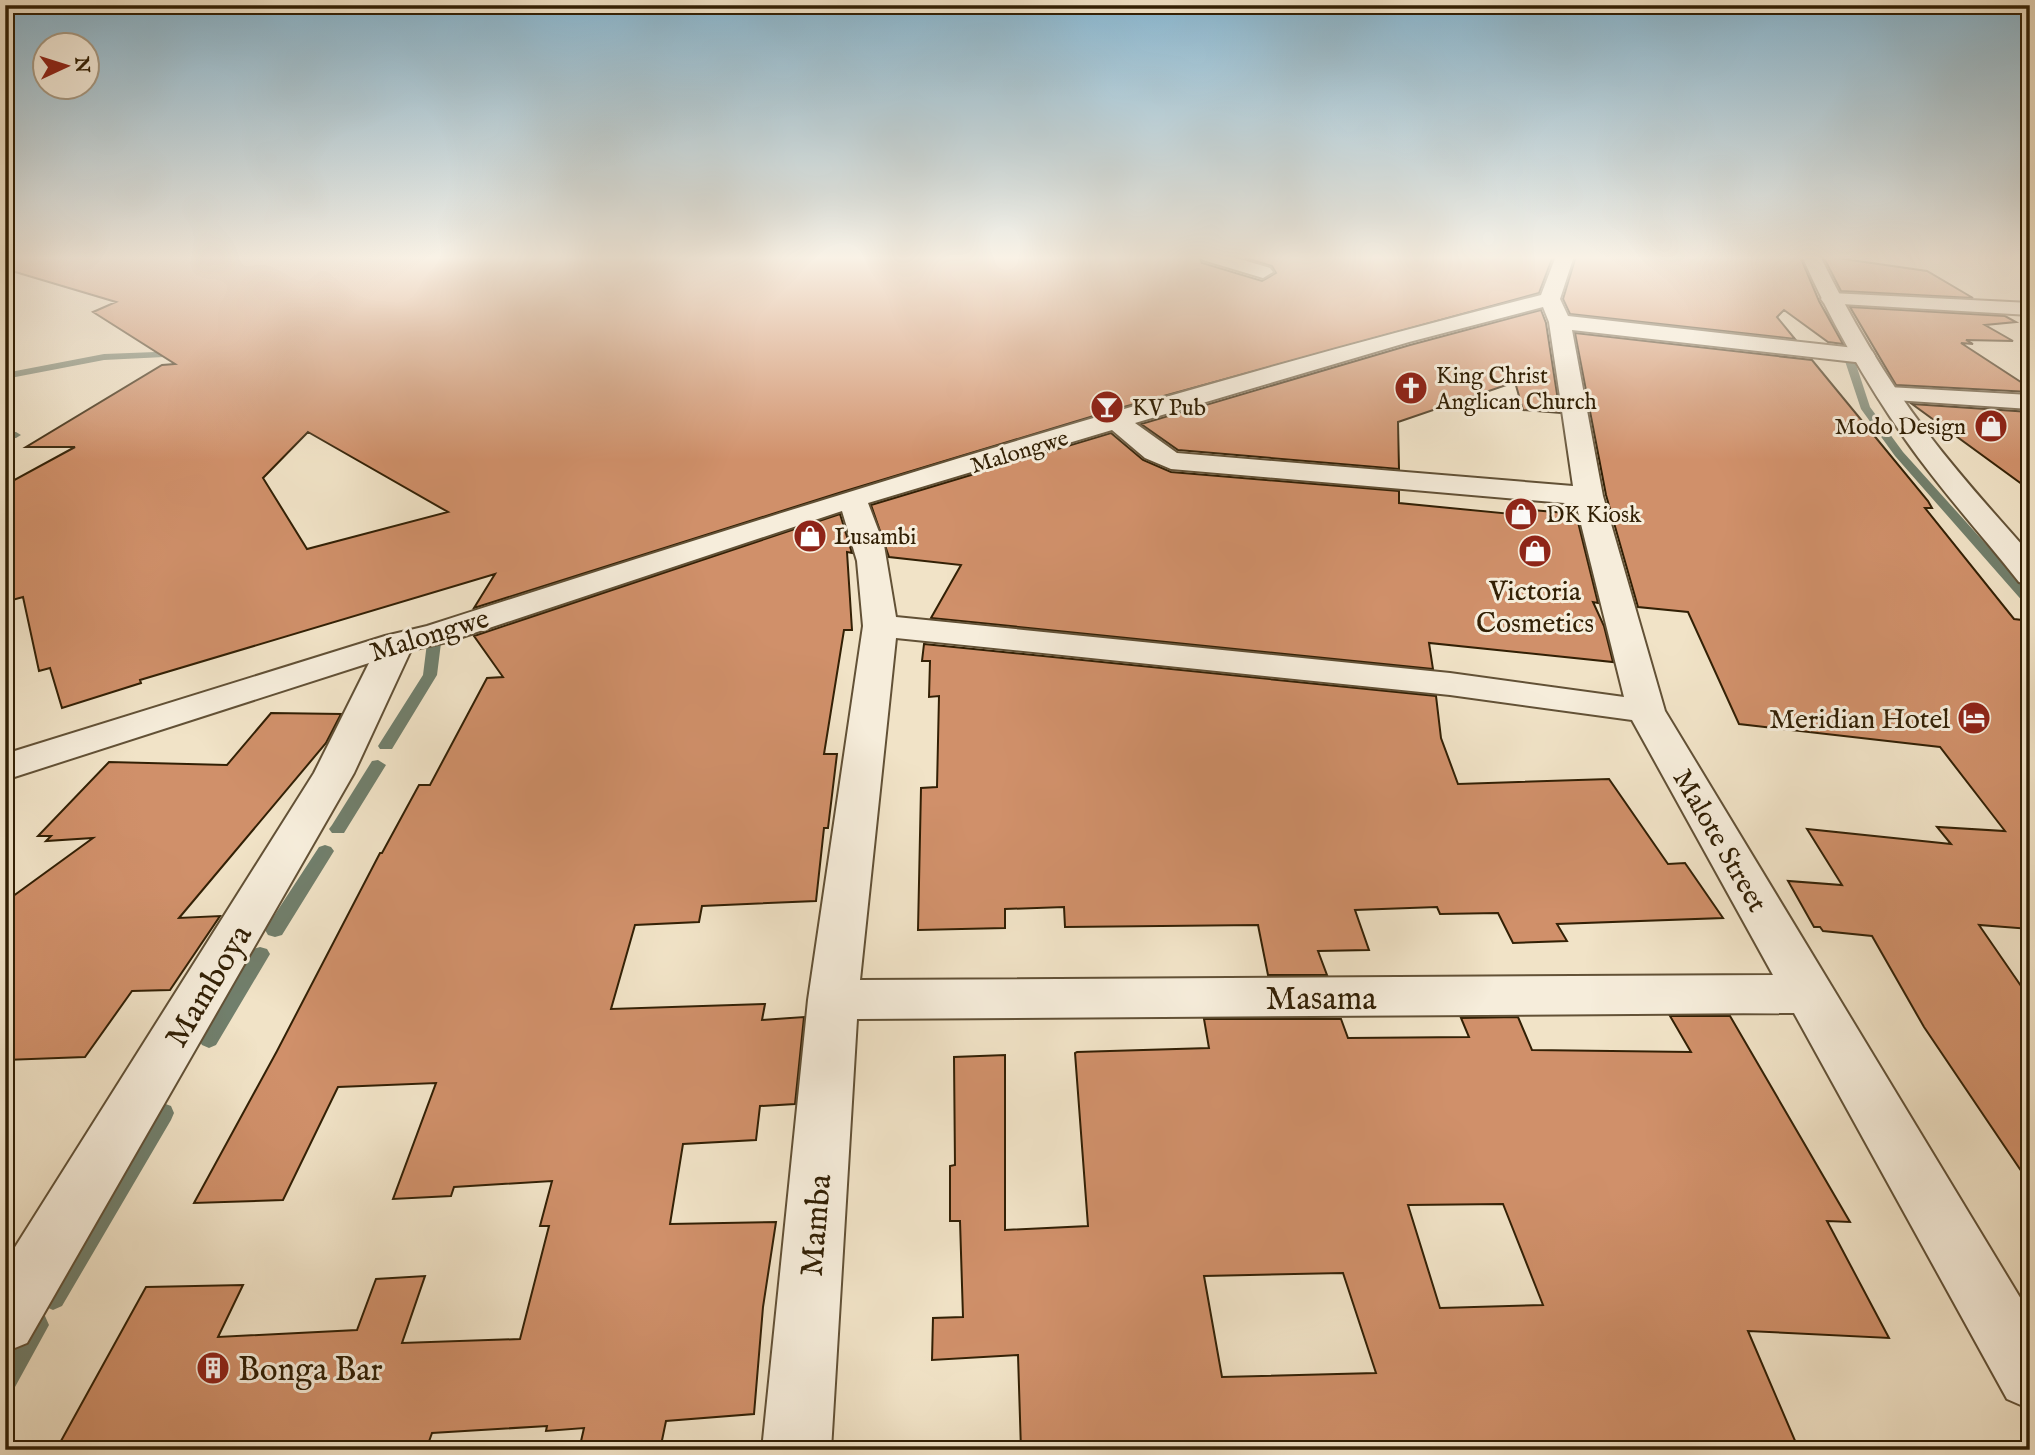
<svg xmlns="http://www.w3.org/2000/svg" width="2035" height="1455" viewBox="0 0 2035 1455" font-family="'IM FELL English',serif">
<style>
.lines{fill:none;stroke-linecap:round;stroke-linejoin:round}
.stream{fill:#717f6c;fill-rule:evenodd}
.building{fill:#d0906a;stroke:#322005;stroke-width:2;fill-rule:evenodd}
.minor-casing{stroke:#625136;stroke-width:4}
.tertiary-casing{stroke:#625136;stroke-width:4}
.minor{fill:#f6eddb;fill-rule:evenodd}
.tertiary{fill:#f6eddb;fill-rule:evenodd}
.labels{text-anchor:middle;stroke-width:6;stroke-linejoin:round;paint-order:stroke}
.far-poi-label{font-size:23px;fill:#322005;stroke:#f6eddb;text-anchor:start}
.far-street-label{font-size:23px;fill:#322005;stroke:#f6eddb}
.poi-label{font-size:28px;fill:#322005;stroke:#f6eddb}
.street-label{font-size:28px;fill:#322005;stroke:#f6eddb}
.near-street-label{font-size:33px;fill:#322005;stroke:#f6eddb}
.near-poi-label{font-size:33px;fill:#322005;stroke:#f6eddb;text-anchor:start}
</style>
<rect width="100%" height="100%" fill="#f1e3c7"/>
<filter id="stains"><feTurbulence type="fractalNoise" baseFrequency=".00286" numOctaves="4"/><feColorMatrix values="0 0 0 0 .2 0 0 0 0 .09 0 0 0 0 .02 0 0 0 .5 -.17"/></filter>
<radialGradient id="worn" r=".72"><stop offset=".6" stop-color="#630" stop-opacity="0"/><stop offset="1" stop-color="#630" stop-opacity=".3"/></radialGradient>
<g class="lines">
<path class="stream" d="M1812 300H1818L1849 343 1870 407 1903 452 2030 593V605L2025 604 1895 456 1861 409 1839 343 1811 302Z
M181 351 184 352V356L104 360 5 379V373L104 354Z
M5 432H16L21 435 16 438H5Z
M435 631 442 635 437 675 392 749H380L378 746 423 675 428 635Z
M378 760 386 765 344 833H332L329 829 332 825 372 761Z
M325 845 331 847 334 851 282 935 275 937 268 935 265 930 268 925 319 847Z
M260 947 267 949 270 954 216 1045 209 1048 202 1045 198 1039 202 1033 253 949Z
M163 1103 171 1106 174 1113 171 1120 62 1306 53 1310 44 1306 40 1297 44 1288 155 1106Z
M36 1312 45 1316 49 1325 15 1387 5 1390V1351L27 1316Z"/>
</g>
<path class="building" d="M5 256H1199L1202 263 1262 281 1276 273 1272 266 1239 256H1553L1539 293 1120 408 842 492 474 608 495 574 140 680 141 683 62 708 50 668 39 671 23 597 5 602V485L75 447H26L162 365 175 364 93 312 116 302 5 269ZM308 432 448 512 307 549 263 478Z
M1576 256H1800L1819 301 1843 344 1828 342 1784 310 1777 317 1795 339 1570 314 1563 299Z
M1823 256 1927 271 1973 298 1841 291Z
M1850 307 2005 316 2016 322 1985 325 2013 341 1966 340 1973 344 1961 343 2030 388V392L1896 385Z
M1541 310 1546 323 1560 413 1523 410 1515 382 1398 422 1399 469 1178 450 1141 424 1410 345Z
M1575 333 1812 360 1928 501 1932 508H1925L2014 619 2030 621V929L1979 925 2030 999V1184L1924 1027 1872 936 1823 931 1820 927H1814L1788 881 1842 885 1807 829 1951 844 1937 827 2005 831 1940 747 1739 724 1688 612 1638 607 1606 495Z
M1912 404 2030 412V490Z
M1111 433 1143 460 1171 472 1399 491V503L1511 514 1510 508 1576 514 1598 603 1593 602 1604 626 1613 662 1429 643 1433 669 931 618 961 565 889 557 871 505Z
M840 514 852 553 847 552 852 630H844L824 754H837L828 828H824L816 901 702 906 699 922 635 925 611 1009 765 1004 762 1020 804 1017 795 1104 760 1106 756 1140 683 1144 670 1224 776 1222 763 1307 754 1414 666 1421 660 1450H579L584 1428 546 1431 547 1426 432 1433 426 1450H56L146 1287 243 1285 218 1337 357 1330 376 1279 425 1276 402 1343 520 1339 549 1226H540L552 1181 454 1187 451 1196 393 1199 436 1083 338 1087 283 1200 194 1203 277 1051 380 853H382L419 785H430L487 678 503 677 474 636Z
M924 644 1436 696 1441 738 1458 784 1609 779 1668 864 1685 863 1723 918 1557 924 1567 941 1513 943 1498 913 1440 914 1437 907 1355 910 1369 950 1318 951 1327 975H1268L1258 925 1065 927 1064 907 1005 909V928L918 930 921 788 937 787 939 696 929 697 930 661H922Z
M271 713 341 714 326 743 179 918 220 916 170 990 132 991 85 1057 5 1060V902L93 838 46 841 51 836H38L109 762 227 765Z
M1670 1016H1730L1850 1222 1827 1221 1889 1338 1748 1331 1799 1450H1021L1018 1355 932 1360 933 1318 963 1317 960 1221H950V1166L955 1165 954 1057 1005 1055V1230L1088 1226 1075 1053 1077 1052 1209 1048 1204 1019H1341L1348 1038 1469 1037 1461 1018 1518 1017 1532 1050 1691 1052ZM1503 1204 1543 1305 1440 1308 1408 1205ZM1343 1273 1376 1373 1222 1377 1204 1276Z"/>
<g class="lines">
<defs>
<path id="minor" d="M1201 256H1230L1270 268 1273 272 1263 278 1203 260Z
M1556 256H1574L1560 299 1568 316 1864 349 1872 351 1875 356 1872 361 1864 363 1572 330 1603 496 1665 711 2030 1314V1409L2007 1399 1794 1013 857 1019 831 1450H762L808 1000 863 626 857 561 842 511 447 642 411 650 354 773 27 1343 5 1352V1263L314 773 369 663 5 780V754L385 636 427 626C796 507 1165 390 1541 295ZM1543 307 1549 322 1573 486 1177 453 1135 423 1409 342ZM1112 430 1145 458 1171 469 1576 504 1624 697 1450 673 896 617 884 545 868 503ZM896 638 1450 695 1632 720 1773 975 860 980Z
M1831 293 2030 303V315L1824 303 1821 299 1824 295Z
M1888 387 2030 395V409L1879 399 1876 394 1879 389Z"/>
<path id="tertiary" d="M1802 256H1820C1850 317 1885 377 1926 431 1958 474 1995 514 2030 554V585L2019 582C1981 534 1939 488 1905 439 1865 381 1830 320 1802 256Z"/>
</defs>
<use href="#minor" class="minor-casing"/>
<use href="#tertiary" class="tertiary-casing"/>
<use href="#minor" class="minor"/>
<use href="#tertiary" class="tertiary"/>
</g>
<linearGradient id="sky" x2="0" y2="1"><stop stop-color="#89b8d2"/><stop offset="0.56" stop-color="#f9f2e6"/><stop offset="1" stop-color="#f9f2e6" stop-opacity="0"/></linearGradient>
<rect width="2035" height="460" fill="url(#sky)"/>
<defs>
<symbol id="church-disc" viewBox="-11 -11 22 22"><circle r="9.5" fill="#8f2418" stroke="#f6eddb"/><path d="M-1.2-6h2.4v3.5h3.3v2.4h-3.3V6h-2.4V-.1h-3.3v-2.4h3.3Z" fill="#fff"/></symbol>
<symbol id="bar-disc" viewBox="-11 -11 22 22"><circle r="9.5" fill="#8f2418" stroke="#f6eddb"/><path d="M-6-5H6L.8 .8V4.5H3.5V6h-7V4.5H-.8V.8Z" fill="#fff"/></symbol>
<symbol id="shop-disc" viewBox="-11 -11 22 22"><circle r="9.5" fill="#8f2418" stroke="#f6eddb"/><path d="M-5-2.5h2.3a2.7 3.5 0 0 1 5.4 0H5L5.5 6h-11ZM-1.5-2.5h3a1.5 2.3 0 0 0-3 0Z" fill="#fff"/></symbol>
<symbol id="hotel-disc" viewBox="-11 -11 22 22"><circle r="9.5" fill="#8f2418" stroke="#f6eddb"/><path d="M-6-4.5h1.5V1H6V5H4.5V3h-9V5H-6ZM-4 0a1.8 1.8 0 1 1 3.6 0ZM.5 0V-2.5h3Q6-2.5 6 0Z" fill="#fff"/></symbol>
<symbol id="building-disc" viewBox="-11 -11 22 22"><circle r="9.5" fill="#8f2418" stroke="#f6eddb"/><path d="M-4-6H4V6H1V3H-1V6H-4ZM-2.5-4.3h1.7v1.8h-1.7ZM.8-4.3h1.7v1.8H.8ZM-2.5-1h1.7V.8h-1.7ZM.8-1h1.7V.8H.8Z" fill="#fff"/></symbol>
</defs>
<g fill-rule="evenodd">
<use href="#church-disc" x="1392" y="369" width="38" height="38"/>
<use href="#bar-disc" x="1088" y="388" width="38" height="38"/>
<use href="#shop-disc" x="1972" y="407" width="38" height="38"/>
<use href="#shop-disc" x="1502" y="495" width="38" height="38"/>
<use href="#shop-disc" x="791" y="517" width="38" height="38"/>
<use href="#shop-disc" x="1516" y="532" width="38" height="38"/>
<use href="#hotel-disc" x="1955" y="699" width="38" height="38"/>
<use href="#building-disc" x="194" y="1349" width="38" height="38"/>
</g>
<g class="labels">
<g class="far-poi-label">
<text x="1436" y="383">King Christ<tspan x="1436" dy="26">Anglican Church</tspan></text>
<text x="1132" y="415">KV Pub</text>
<text x="1966" y="434" text-anchor="end">Modo Design</text>
<text x="1546" y="522">DK Kiosk</text>
<text x="834" y="544">Lusambi</text>
</g>
<g class="far-street-label">
<text transform="translate(1019 451) rotate(-17)" y="8">Malongwe</text>
</g>
<g class="poi-label">
<text x="1535" y="600">Victoria<tspan x="1535" dy="32">Cosmetics</tspan></text>
<text x="1950" y="728" text-anchor="end">Meridian Hotel</text>
</g>
<g class="street-label">
<text transform="translate(429 634) rotate(-17)" y="10">Malongwe</text>
<text transform="translate(1721 840) rotate(60)" y="10">Malote Street</text>
</g>
<g class="near-street-label">
<text transform="translate(207 985) rotate(-59)" y="12">Mamboya</text>
<text x="1321" y="1009">Masama</text>
<text transform="translate(814 1225) rotate(-85)" y="12">Mamba</text>
</g>
<g class="near-poi-label">
<text x="238" y="1380">Bonga Bar</text>
</g>
</g>
<rect width="2035" height="1455" fill="none" stroke="#f1e3c7" stroke-width="28"/>
<rect x="7" y="7" width="2021" height="1441" fill="none" stroke="#322005" stroke-width="3.5"/>
<rect x="14" y="14" width="2007" height="1427" fill="none" stroke="#322005" stroke-width="2"/>
<g transform="translate(66 66) rotate(86)"><circle r="33" fill="#f6eddb" stroke="#a89b85" stroke-width="2"/>
<path d="M0-5L12 26L0 18L-12 26Z" fill="#8f2418"/>
<text y="-10" font-size="19" font-weight="bold" text-anchor="middle" fill="#322005">N</text>
</g>
<rect width="100%" height="100%" filter="url(#stains)"/>
<rect width="100%" height="100%" fill="url(#worn)"/>
</svg>
